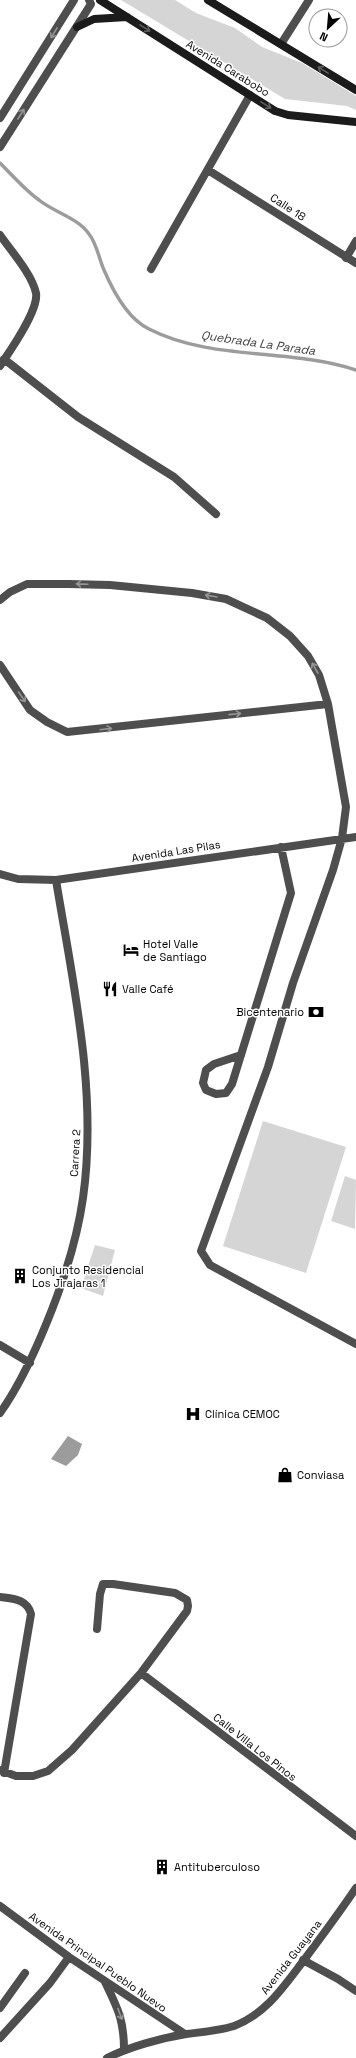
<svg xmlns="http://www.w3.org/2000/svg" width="356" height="2058" viewBox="0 0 356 2058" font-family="'Space Grotesk',sans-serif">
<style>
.green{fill:#d5d5d5}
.water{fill:#9c9c9c}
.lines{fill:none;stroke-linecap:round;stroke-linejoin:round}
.stream{stroke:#9c9c9c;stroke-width:3.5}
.minor{stroke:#4e4e4e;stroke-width:8}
.tertiary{stroke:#4e4e4e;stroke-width:8}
.secondary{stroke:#1b1b1b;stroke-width:8}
.oneway{stroke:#5f5f5f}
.oneway2{stroke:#959595}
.labels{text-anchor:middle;stroke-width:3;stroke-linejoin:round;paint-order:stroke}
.street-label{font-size:11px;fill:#000;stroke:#fff}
.poi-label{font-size:11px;fill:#000;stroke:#fff;text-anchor:start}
.water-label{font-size:12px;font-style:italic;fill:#3d3d3d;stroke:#fff}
</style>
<rect width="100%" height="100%" fill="#fff"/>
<path class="green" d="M121 0H175L196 13 235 28 262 47 302 63 356 96V110L347 106 285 99Z
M263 1121 346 1147 306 1273 223 1246Z
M345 1176 356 1180 355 1229 331 1221Z
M95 1245 115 1250 103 1296 81 1288Z"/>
<path class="water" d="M68 1436 82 1444 78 1455 66 1466 51 1459Z"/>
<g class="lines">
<path class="stream" d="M0 163C12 175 25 190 39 200 55 213 77 217 89 234 97 244 99 259 104 270 113 291 128 319 149 329 211 361 290 348 356 370"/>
<path class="minor" d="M281 44 309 0
M208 170 356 263
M0 235C11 251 32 274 36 293 39 310 10 351 0 366
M346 258 356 241
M151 269 250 95
M4 359 78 417 174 477 216 514
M0 600 10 592 27 584H69L110 585 192 593 226 599 267 618 290 636 308 656 319 675 328 704 346 807 342 838 333 870 293 983 268 1067 201 1251 210 1265 356 1344
M0 665 30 710 47 722 67 732 328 704
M0 874 18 879 56 880 356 837
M241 1055 214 1064 206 1070 203 1083 206 1090 216 1094 226 1093 232 1084 291 893 281 847
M0 1345 30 1363
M0 1413C20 1385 34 1354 47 1322 63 1283 77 1240 83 1198 98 1092 73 984 56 880
M0 1597C14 1599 27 1599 31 1614L4 1773
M141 1673 356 1836
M0 1770 16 1776H33L48 1771 72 1750 141 1673 187 1611 188 1606 187 1600 175 1593 113 1584H103L100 1594 97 1629
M0 1906 69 1957 185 2034
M303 1960 338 1979 356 1991
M105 1982C118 2009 124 2020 124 2050
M0 2008 25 1973
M0 2038 50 1983 69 1957
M107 2058C129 2047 161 2038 186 2034 202 2032 218 2031 234 2026 266 2014 284 1986 304 1960 322 1936 339 1913 356 1888"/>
<path class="tertiary" d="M0 118 74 0
M0 147 91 4 89 0"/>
<path class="secondary" d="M100 0 275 111 288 115 356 122
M208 0 356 90
M77 27 94 19 127 17"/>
</g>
<defs><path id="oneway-shaft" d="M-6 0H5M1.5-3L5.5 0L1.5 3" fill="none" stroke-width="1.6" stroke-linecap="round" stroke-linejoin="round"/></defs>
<g class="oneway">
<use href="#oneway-shaft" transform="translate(145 28) rotate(32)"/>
<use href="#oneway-shaft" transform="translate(323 70) rotate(-149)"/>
<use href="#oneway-shaft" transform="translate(266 105) rotate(32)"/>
</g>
<g class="oneway2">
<use href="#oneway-shaft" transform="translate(54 33) rotate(121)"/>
<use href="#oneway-shaft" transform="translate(21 114) rotate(-58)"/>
<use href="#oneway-shaft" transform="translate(82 584) rotate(-178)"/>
<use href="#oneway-shaft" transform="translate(211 596) rotate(-170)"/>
<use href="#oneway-shaft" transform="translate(315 668) rotate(-119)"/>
<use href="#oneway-shaft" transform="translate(22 697) rotate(56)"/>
<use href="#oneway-shaft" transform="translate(235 714) rotate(-6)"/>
<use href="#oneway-shaft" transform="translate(106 729) rotate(-7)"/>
<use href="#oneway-shaft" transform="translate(120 2014) rotate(69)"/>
</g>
<defs>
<symbol id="hotel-bare" viewBox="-9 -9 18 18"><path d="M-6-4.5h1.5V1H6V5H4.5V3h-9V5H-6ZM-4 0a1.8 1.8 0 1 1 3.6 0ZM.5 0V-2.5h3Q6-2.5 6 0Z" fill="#000" stroke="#fff" stroke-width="2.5" paint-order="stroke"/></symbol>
<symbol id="restaurant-bare" viewBox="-9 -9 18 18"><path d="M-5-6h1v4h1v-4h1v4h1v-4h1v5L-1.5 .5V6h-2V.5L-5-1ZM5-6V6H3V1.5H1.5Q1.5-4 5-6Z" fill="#000" stroke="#fff" stroke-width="2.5" paint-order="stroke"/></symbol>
<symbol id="bank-bare" viewBox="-9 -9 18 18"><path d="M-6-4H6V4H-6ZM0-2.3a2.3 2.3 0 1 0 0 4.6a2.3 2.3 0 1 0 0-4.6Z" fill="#000" stroke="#fff" stroke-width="2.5" paint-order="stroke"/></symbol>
<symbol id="building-bare" viewBox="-9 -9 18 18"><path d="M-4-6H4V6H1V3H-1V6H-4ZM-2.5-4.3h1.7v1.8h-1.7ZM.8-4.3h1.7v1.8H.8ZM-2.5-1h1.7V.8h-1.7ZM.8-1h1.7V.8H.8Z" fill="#000" stroke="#fff" stroke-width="2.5" paint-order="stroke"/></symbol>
<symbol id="hospital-bare" viewBox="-9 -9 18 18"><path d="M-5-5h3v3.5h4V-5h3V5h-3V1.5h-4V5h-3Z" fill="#000" stroke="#fff" stroke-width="2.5" paint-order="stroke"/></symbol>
<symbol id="shop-bare" viewBox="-9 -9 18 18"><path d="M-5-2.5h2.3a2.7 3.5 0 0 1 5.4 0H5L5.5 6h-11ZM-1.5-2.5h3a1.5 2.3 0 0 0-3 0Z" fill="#000" stroke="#fff" stroke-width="2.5" paint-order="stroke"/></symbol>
</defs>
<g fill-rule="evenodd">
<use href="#hotel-bare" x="120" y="939" width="22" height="22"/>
<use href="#restaurant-bare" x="99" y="978" width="22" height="22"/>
<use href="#bank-bare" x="305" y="1001" width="22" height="22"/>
<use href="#building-bare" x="9" y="1265" width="22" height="22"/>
<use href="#hospital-bare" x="182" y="1403" width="22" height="22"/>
<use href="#shop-bare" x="274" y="1464" width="22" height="22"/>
<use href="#building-bare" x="151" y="1856" width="22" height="22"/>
</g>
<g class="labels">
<g class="street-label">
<text transform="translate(228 68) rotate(32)" y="4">Avenida Carabobo</text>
<text transform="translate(288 207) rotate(33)" y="4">Calle 18</text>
<text transform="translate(176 851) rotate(-9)" y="4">Avenida Las Pilas</text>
<text transform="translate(75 1153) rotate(-87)" y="4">Carrera 2</text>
<text transform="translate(255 1747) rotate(38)" y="4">Calle Villa Los Pinos</text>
<text transform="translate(291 1957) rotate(-52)" y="4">Avenida Guayana</text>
<text transform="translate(98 1962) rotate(35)" y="4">Avenida Principal Pueblo Nuevo</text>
</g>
<g class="poi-label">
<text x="143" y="948">Hotel Valle<tspan x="143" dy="13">de Santiago</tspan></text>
<text x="122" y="993">Valle Café</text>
<text x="304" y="1016" text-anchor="end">Bicentenario</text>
<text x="32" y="1274">Conjunto Residencial<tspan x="32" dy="13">Los Jirajaras 1</tspan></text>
<text x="205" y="1418">Clínica CEMOC</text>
<text x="297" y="1479">Conviasa</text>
<text x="174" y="1871">Antituberculoso</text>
</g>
<g class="water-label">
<text transform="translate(258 343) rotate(8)" y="4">Quebrada La Parada</text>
</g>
</g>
<g transform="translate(328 28) rotate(206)"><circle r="19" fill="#ffffff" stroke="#999999"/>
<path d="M0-3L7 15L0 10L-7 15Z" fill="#000000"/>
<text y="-6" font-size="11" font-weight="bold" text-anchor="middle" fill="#000000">N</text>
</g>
</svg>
